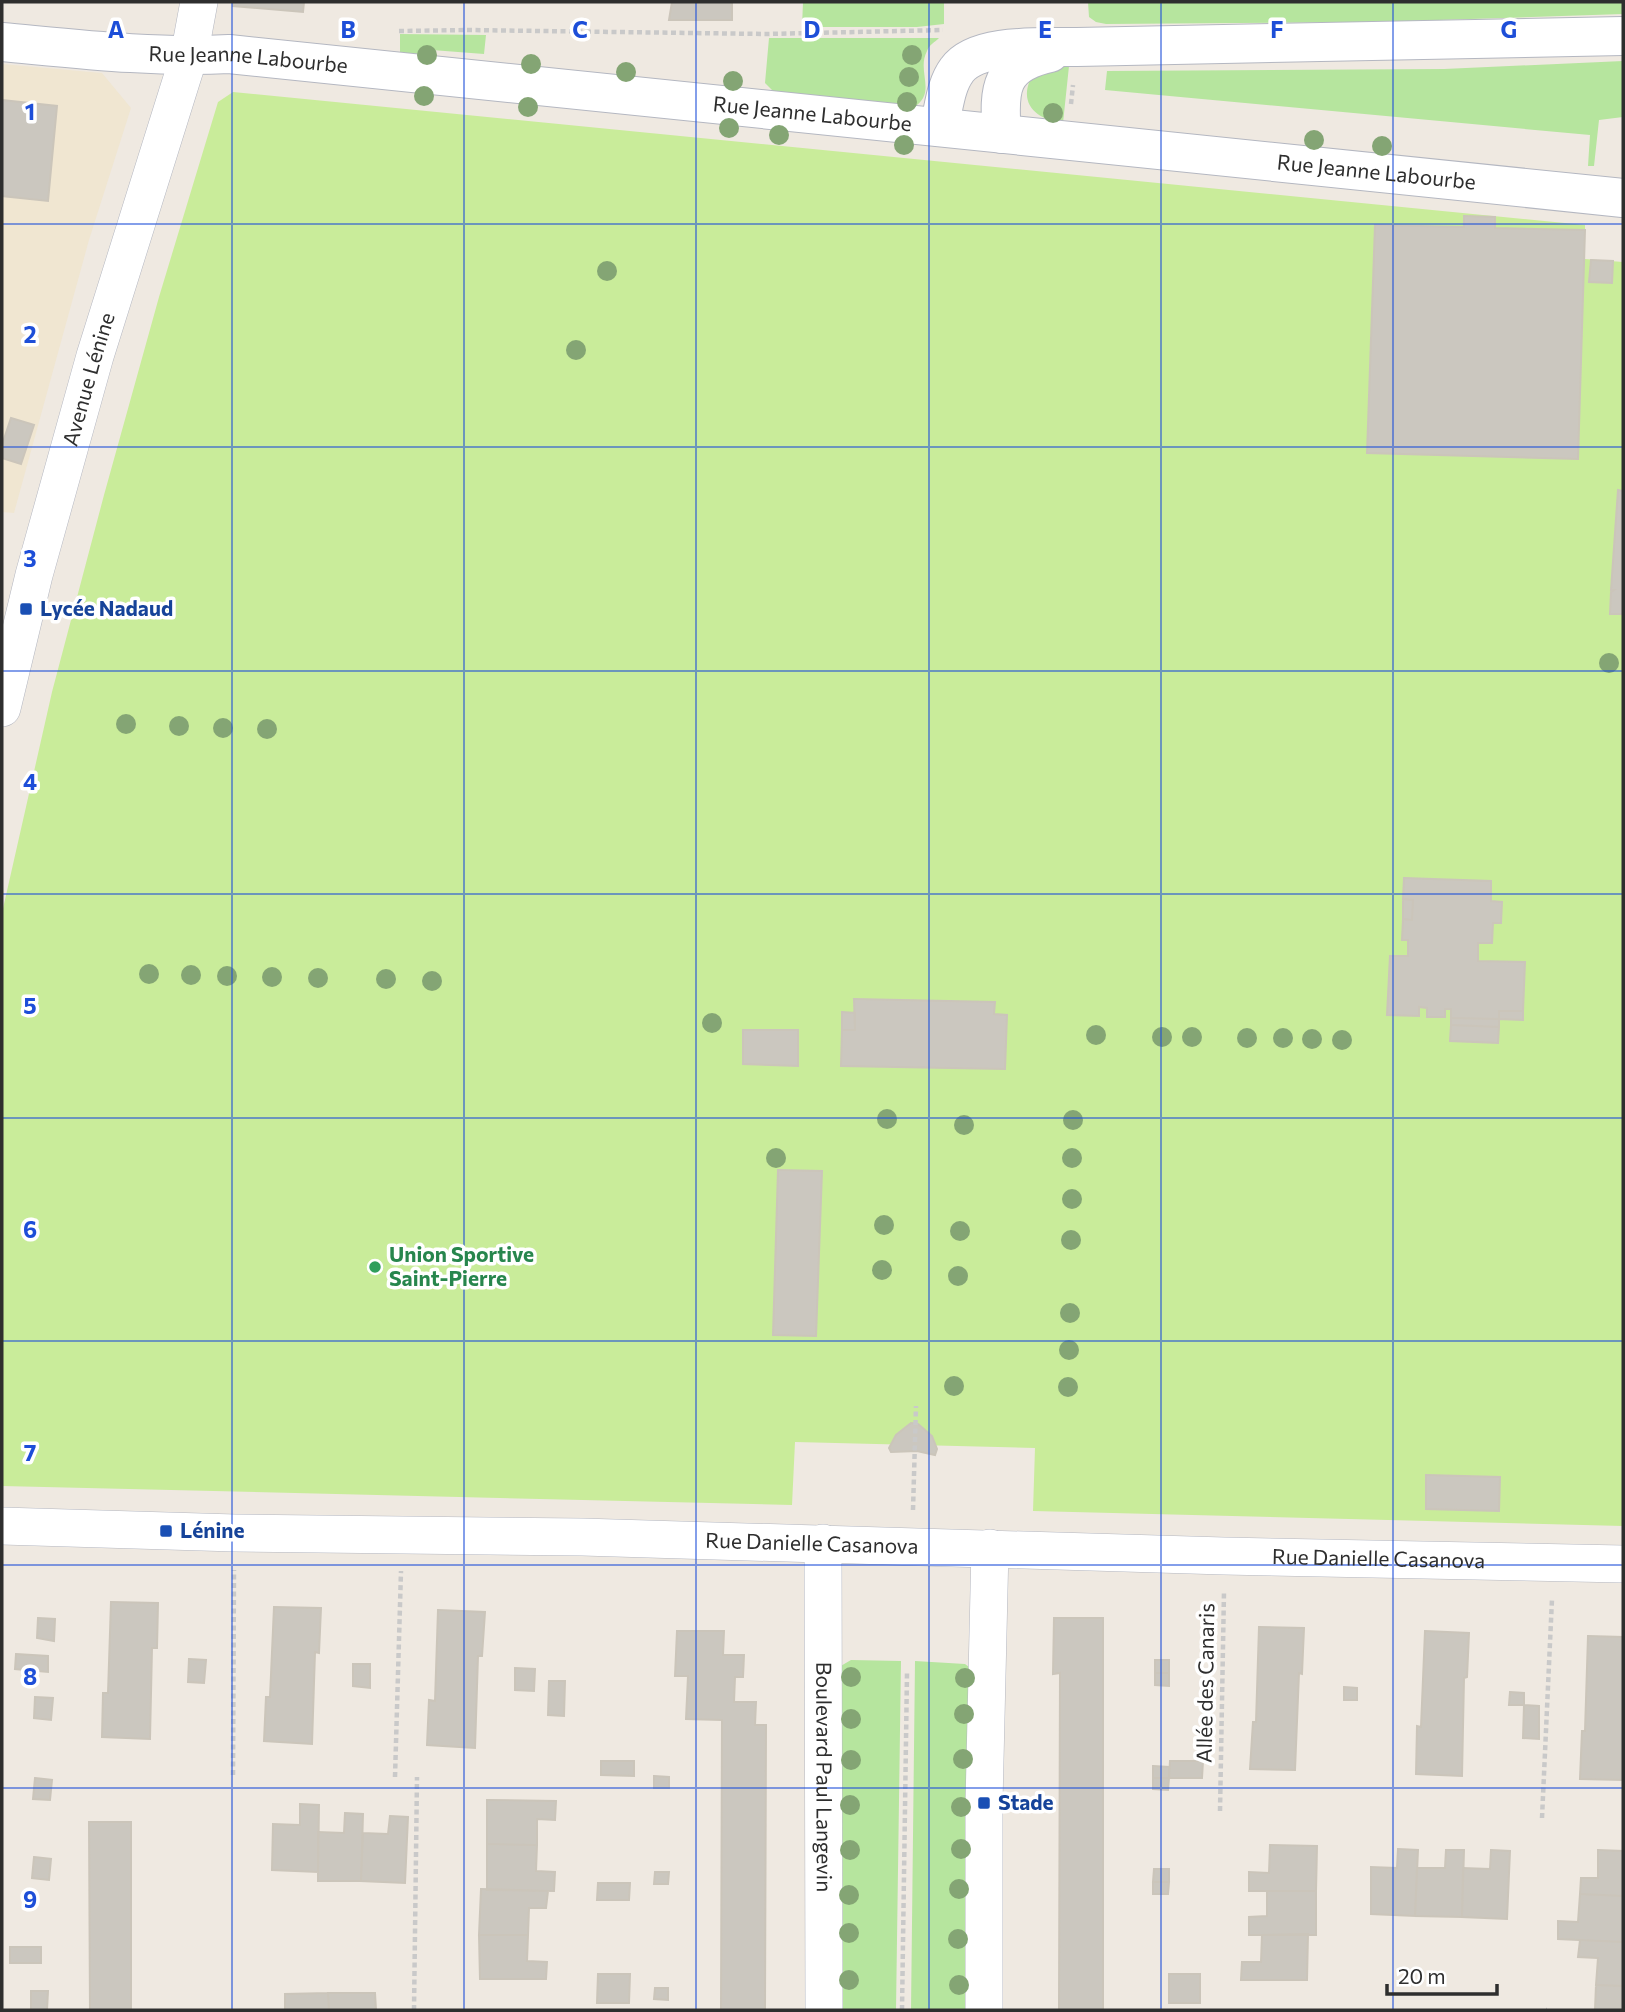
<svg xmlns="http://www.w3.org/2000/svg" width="1625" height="2012" viewBox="0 0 1625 2012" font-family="Commissioner,sans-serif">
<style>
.education{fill:#f0e6d1}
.green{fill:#b6e59e}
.pitch{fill:#c9ec9a}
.building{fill:#cbc7bf;stroke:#cbc5ba;stroke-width:2}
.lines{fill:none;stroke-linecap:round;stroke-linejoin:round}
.minor-casing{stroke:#b4b7c1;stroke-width:38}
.tertiary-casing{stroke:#b4b7c1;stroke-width:40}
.path{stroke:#c9c9c9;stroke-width:4.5;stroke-dasharray:5 3.5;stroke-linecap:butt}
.minor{stroke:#fff;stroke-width:37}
.tertiary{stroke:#fff;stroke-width:38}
.tree{fill:#84a574}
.grid{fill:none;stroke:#1d4ed8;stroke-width:2;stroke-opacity:0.55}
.transit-dot{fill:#1a4fb4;stroke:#fff;stroke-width:2.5}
.leisure-dot{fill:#2e9e5b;stroke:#fff;stroke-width:2.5}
.labels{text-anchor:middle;stroke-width:7;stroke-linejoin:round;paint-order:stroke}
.street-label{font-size:21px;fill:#2e2e2e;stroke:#fff}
.transit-label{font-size:21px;font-weight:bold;fill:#164399;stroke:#fff;text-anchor:start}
.leisure-label{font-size:21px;font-weight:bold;fill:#27864d;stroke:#fff;text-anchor:start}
.grid-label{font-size:23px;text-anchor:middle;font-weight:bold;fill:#1d4ed8;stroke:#fff;stroke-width:7;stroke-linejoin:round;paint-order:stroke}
</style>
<rect width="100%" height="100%" fill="#efe9e1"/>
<path class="education" d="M2 64 102 73 131 108 89 240 14 513 2 512Z"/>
<path class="green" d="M803 2H944V24L917 27H802Z
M1088 2H1623V14L1375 22 1106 24 1096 22 1089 17Z
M400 34 486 35 484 54 432 50 431 59 400 53Z
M769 38H939C935 42 929 45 927 51 916 72 938 93 913 108L785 95 773 91 765 83Z
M1623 61V117L1599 120 1594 166H1588L1590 135 1105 90 1107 71 1444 69Z
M1053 66H1069L1063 123C1039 120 1019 106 1030 80Z
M851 1660 901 1661 896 2010H836L839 1667Z
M915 1661 965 1664 973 1670V2010H911Z"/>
<path class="pitch" d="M233 92 1585 225V259L1623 262V1526L1033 1511 1035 1448 795 1442 792 1505 2 1486V913L52 692 104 495 159 297 218 102Z"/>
<path class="building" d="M233 2H304L303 12 233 6Z
M672 2H732V20H669Z
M2 100 57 106 48 201 2 196Z
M1464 216 1495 217V228L1585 230 1578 459 1367 453 1375 225 1464 227Z
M1591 260 1613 261 1612 283 1589 282Z
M11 418 34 425 21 464 2 458V445Z
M1618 490 1623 491V614H1610L1611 592 1614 590H1611Z
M1404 878 1491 881V901L1502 902 1501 923H1493L1492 943H1478V961L1525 962 1523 1011H1499V1019L1451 1018V1009H1445V1017H1427V1008L1419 1007V1016L1387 1015 1390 956H1408V940H1402L1403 919 1412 920 1413 900 1403 899Z
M1403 899 1413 900 1412 920 1403 919Z
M854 999 995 1002 994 1014 1007 1015 1005 1069 841 1066 842 1030H855Z
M1499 1011H1523V1020L1499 1019Z
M842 1012 855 1013V1030H842Z
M1451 1018 1499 1019V1027L1451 1025Z
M1451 1025 1499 1027 1498 1043 1450 1041Z
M743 1030H798V1066L743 1064Z
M778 1170 822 1171 816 1336 773 1335Z
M911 1423 918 1424 932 1436 937 1449 935 1455 917 1451 891 1452 889 1448 896 1435Z
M1426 1475 1500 1477 1499 1511 1426 1509Z
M111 1602 158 1603 157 1648H152L150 1739 102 1737 103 1693H108Z
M274 1607 321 1608 319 1653 315 1652 312 1744 264 1741 266 1697H270Z
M438 1610 485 1612 482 1656H478L475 1748 427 1745 429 1700 435 1701Z
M38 1618 55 1619 54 1641 37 1638Z
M1054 1618H1103V2010H1059L1060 1673 1053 1674Z
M1259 1627 1304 1628 1302 1674 1299 1673 1295 1770 1250 1769 1253 1722H1256Z
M677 1631H724L723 1655H744L743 1677H735L734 1702H756L755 1725H766L765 2010H721L722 1720 686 1719 688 1676H675Z
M1425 1631 1469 1633 1467 1677 1464 1678 1462 1776 1416 1774 1417 1726 1421 1727Z
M1588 1636 1623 1637V1780L1580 1779 1582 1731H1585Z
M16 1654 48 1656V1672L15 1669Z
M189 1659 206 1660 204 1683 188 1682Z
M1155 1660H1169V1673H1155Z
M353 1664H370V1688L353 1686Z
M515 1668 535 1669 534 1691 515 1690Z
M1155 1673H1169V1686L1155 1685Z
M549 1681H565L564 1716 548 1715Z
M1344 1687 1357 1688V1700H1344Z
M1510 1692 1524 1693V1705H1509Z
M35 1697 53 1698 51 1720 34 1718Z
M1524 1705 1539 1706V1739L1523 1738Z
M601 1761H634V1776L601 1775Z
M1170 1761H1203L1202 1778H1169Z
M1153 1766 1169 1767V1778H1153Z
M654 1776 669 1777V1788H654Z
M35 1778 52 1780 50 1800 33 1799Z
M1153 1778H1169L1168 1790 1153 1789Z
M487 1800 556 1801 555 1820 537 1819V1845L487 1844Z
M300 1804 319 1805 318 1872 272 1870 273 1824 300 1825Z
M345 1813 363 1814 361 1881H318V1832L344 1833Z
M390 1816 408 1817 405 1883 361 1881 363 1833 388 1834Z
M89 1822H131V2010H90Z
M487 1844 537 1845 536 1871 555 1872 554 1891 487 1890Z
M1270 1845 1317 1846 1316 1891H1249V1872L1269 1873Z
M1398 1849 1418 1850 1415 1916 1371 1914V1867L1397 1868Z
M1446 1850H1464L1462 1917 1415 1916 1417 1868H1445Z
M1491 1850 1510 1851 1507 1919 1462 1917 1463 1868 1490 1869Z
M1598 1850 1623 1851V1896L1580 1894 1581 1878H1598Z
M34 1857 51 1859 49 1880 32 1878Z
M1154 1869H1169V1882H1153Z
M655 1872H669L668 1884H654Z
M1153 1882H1169L1168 1894H1153Z
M598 1883H630L629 1900H597Z
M481 1889 548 1891 546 1908H529L528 1935H479Z
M1267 1891H1316V1935H1249V1917L1267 1916Z
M1580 1894 1623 1896V1942L1558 1939V1921L1578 1922Z
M1308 1934 1307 1980H1241L1242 1962H1261L1262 1935Z
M479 1935H528L527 1961 547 1962 546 1979H480Z
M1580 1940 1623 1942V1986L1596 1985 1598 1958 1578 1957Z
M10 1947H41V1963H10Z
M598 1974H630L629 2003H597Z
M1169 1974H1200V2003H1169Z
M1596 1985 1623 1986V2010H1595Z
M655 1988H668V2000L654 1999Z
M31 1991H48L47 2010H31Z
M328 1993 329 2010H285V1994Z
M328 1993H375L376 2010H329Z"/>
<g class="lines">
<defs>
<g id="minor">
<path id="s1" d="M2 708 34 575 95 356 189 56 199 2"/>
<path id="s2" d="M2 1526 235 1533 582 1537 1224 1556 1623 1564"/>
<path id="s3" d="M823 1543 824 2010"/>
<path d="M984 2010V1803L990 1548"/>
</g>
<g id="tertiary">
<path id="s4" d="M2 42C78 49 153 58 229 54L1623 198"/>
<path d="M939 127C944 109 945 86 957 70 977 42 1045 48 1077 47L1623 36"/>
<path d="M1002 134C998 88 1000 64 1050 53"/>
</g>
</defs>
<use href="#minor" class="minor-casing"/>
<use href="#tertiary" class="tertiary-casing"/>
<path class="path" d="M399 31 467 30 767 34 943 30
M1071 104 1073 85
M913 1510 916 1406
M233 1775 234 1570
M395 1777 401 1571
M1220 1811 1224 1591
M1542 1818 1552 1599
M414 2010 417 1777
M902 2010 907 1673
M1546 2010H1547"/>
<use href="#minor" class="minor"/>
<use href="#tertiary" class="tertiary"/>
</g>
<g class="tree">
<circle cx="427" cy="55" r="10"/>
<circle cx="912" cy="55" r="10"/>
<circle cx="531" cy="64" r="10"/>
<circle cx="626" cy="72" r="10"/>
<circle cx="909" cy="77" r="10"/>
<circle cx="733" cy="81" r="10"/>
<circle cx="424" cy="96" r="10"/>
<circle cx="907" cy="102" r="10"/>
<circle cx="528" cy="107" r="10"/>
<circle cx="1053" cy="113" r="10"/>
<circle cx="729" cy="128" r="10"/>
<circle cx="779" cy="135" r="10"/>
<circle cx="1314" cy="140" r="10"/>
<circle cx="904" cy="145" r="10"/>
<circle cx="1382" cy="146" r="10"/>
<circle cx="607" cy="271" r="10"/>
<circle cx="576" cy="350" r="10"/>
<circle cx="1609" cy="663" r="10"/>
<circle cx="126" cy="724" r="10"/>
<circle cx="179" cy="726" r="10"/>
<circle cx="223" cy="728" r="10"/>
<circle cx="267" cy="729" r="10"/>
<circle cx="149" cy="974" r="10"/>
<circle cx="191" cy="975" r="10"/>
<circle cx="227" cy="976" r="10"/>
<circle cx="272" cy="977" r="10"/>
<circle cx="318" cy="978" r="10"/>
<circle cx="386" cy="979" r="10"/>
<circle cx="432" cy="981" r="10"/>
<circle cx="712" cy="1023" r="10"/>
<circle cx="1096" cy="1035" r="10"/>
<circle cx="1162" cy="1037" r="10"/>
<circle cx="1192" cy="1037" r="10"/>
<circle cx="1247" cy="1038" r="10"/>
<circle cx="1283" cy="1038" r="10"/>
<circle cx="1312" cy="1039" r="10"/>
<circle cx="1342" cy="1040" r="10"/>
<circle cx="887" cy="1119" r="10"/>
<circle cx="1073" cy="1120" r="10"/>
<circle cx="964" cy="1125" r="10"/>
<circle cx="776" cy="1158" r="10"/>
<circle cx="1072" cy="1158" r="10"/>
<circle cx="1072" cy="1199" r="10"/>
<circle cx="884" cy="1225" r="10"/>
<circle cx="960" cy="1231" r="10"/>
<circle cx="1071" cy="1240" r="10"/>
<circle cx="882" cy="1270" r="10"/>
<circle cx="958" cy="1276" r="10"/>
<circle cx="1070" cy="1313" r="10"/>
<circle cx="1069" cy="1350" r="10"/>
<circle cx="954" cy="1386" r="10"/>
<circle cx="1068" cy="1387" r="10"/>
<circle cx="851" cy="1677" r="10"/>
<circle cx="965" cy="1678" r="10"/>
<circle cx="964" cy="1714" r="10"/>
<circle cx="851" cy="1719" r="10"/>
<circle cx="963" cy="1759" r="10"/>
<circle cx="851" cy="1760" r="10"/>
<circle cx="850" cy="1805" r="10"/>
<circle cx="961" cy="1807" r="10"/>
<circle cx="961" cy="1849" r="10"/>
<circle cx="850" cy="1850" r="10"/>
<circle cx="959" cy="1889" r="10"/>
<circle cx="849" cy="1895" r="10"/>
<circle cx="849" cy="1933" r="10"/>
<circle cx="958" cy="1939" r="10"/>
<circle cx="849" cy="1980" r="10"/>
<circle cx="959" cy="1985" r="10"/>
</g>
<path class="grid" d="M232 2V2010M464 2V2010M696 2V2010M929 2V2010M1161 2V2010M1393 2V2010M2 224H1623M2 447H1623M2 671H1623M2 894H1623M2 1118H1623M2 1341H1623M2 1565H1623M2 1788H1623"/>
<g class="transit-dot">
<rect x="19" y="602" width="14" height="14" rx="3.5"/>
<rect x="159" y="1524" width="14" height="14" rx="3.5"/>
<rect x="977" y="1796" width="14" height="14" rx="3.5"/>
</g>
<circle class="leisure-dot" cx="375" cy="1267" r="7"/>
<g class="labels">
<g class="street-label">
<text dy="7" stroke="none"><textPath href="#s4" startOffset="247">Rue Jeanne Labourbe</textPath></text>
<text dy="7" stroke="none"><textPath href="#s4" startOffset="814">Rue Jeanne Labourbe</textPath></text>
<text dy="7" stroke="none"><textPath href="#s4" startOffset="1381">Rue Jeanne Labourbe</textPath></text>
<text dy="7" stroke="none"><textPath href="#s1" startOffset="340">Avenue Lénine</textPath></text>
<text dy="7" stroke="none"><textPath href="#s2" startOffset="810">Rue Danielle Casanova</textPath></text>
<text dy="7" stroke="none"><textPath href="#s2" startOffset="1377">Rue Danielle Casanova</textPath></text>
<text transform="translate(1206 1683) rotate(-89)" y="7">Allée des Canaris</text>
<text dy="7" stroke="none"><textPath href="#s3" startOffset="234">Boulevard Paul Langevin</textPath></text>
</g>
<g class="transit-label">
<text x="40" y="616">Lycée Nadaud</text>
<text x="180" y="1538">Lénine</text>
<text x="998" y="1810">Stade</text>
</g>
<g class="leisure-label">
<text x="389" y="1262">Union Sportive<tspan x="389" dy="24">Saint-Pierre</tspan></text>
</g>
</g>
<g class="grid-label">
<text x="116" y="38">A</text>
<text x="348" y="38">B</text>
<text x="580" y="38">C</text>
<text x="812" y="38">D</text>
<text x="1045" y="38">E</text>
<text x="1277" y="38">F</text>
<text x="1509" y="38">G</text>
<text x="30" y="120">1</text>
<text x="30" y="343">2</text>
<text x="30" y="567">3</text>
<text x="30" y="790">4</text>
<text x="30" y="1014">5</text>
<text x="30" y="1238">6</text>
<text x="30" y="1461">7</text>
<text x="30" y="1685">8</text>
<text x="30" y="1908">9</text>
</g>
<rect width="1625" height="2012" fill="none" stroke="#2e2e2e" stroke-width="7"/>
<path d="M1387 1984v10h110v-10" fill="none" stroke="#2e2e2e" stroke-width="3.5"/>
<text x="1398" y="1984" font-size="21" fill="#2e2e2e" stroke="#ffffff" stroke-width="5" paint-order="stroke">20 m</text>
</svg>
